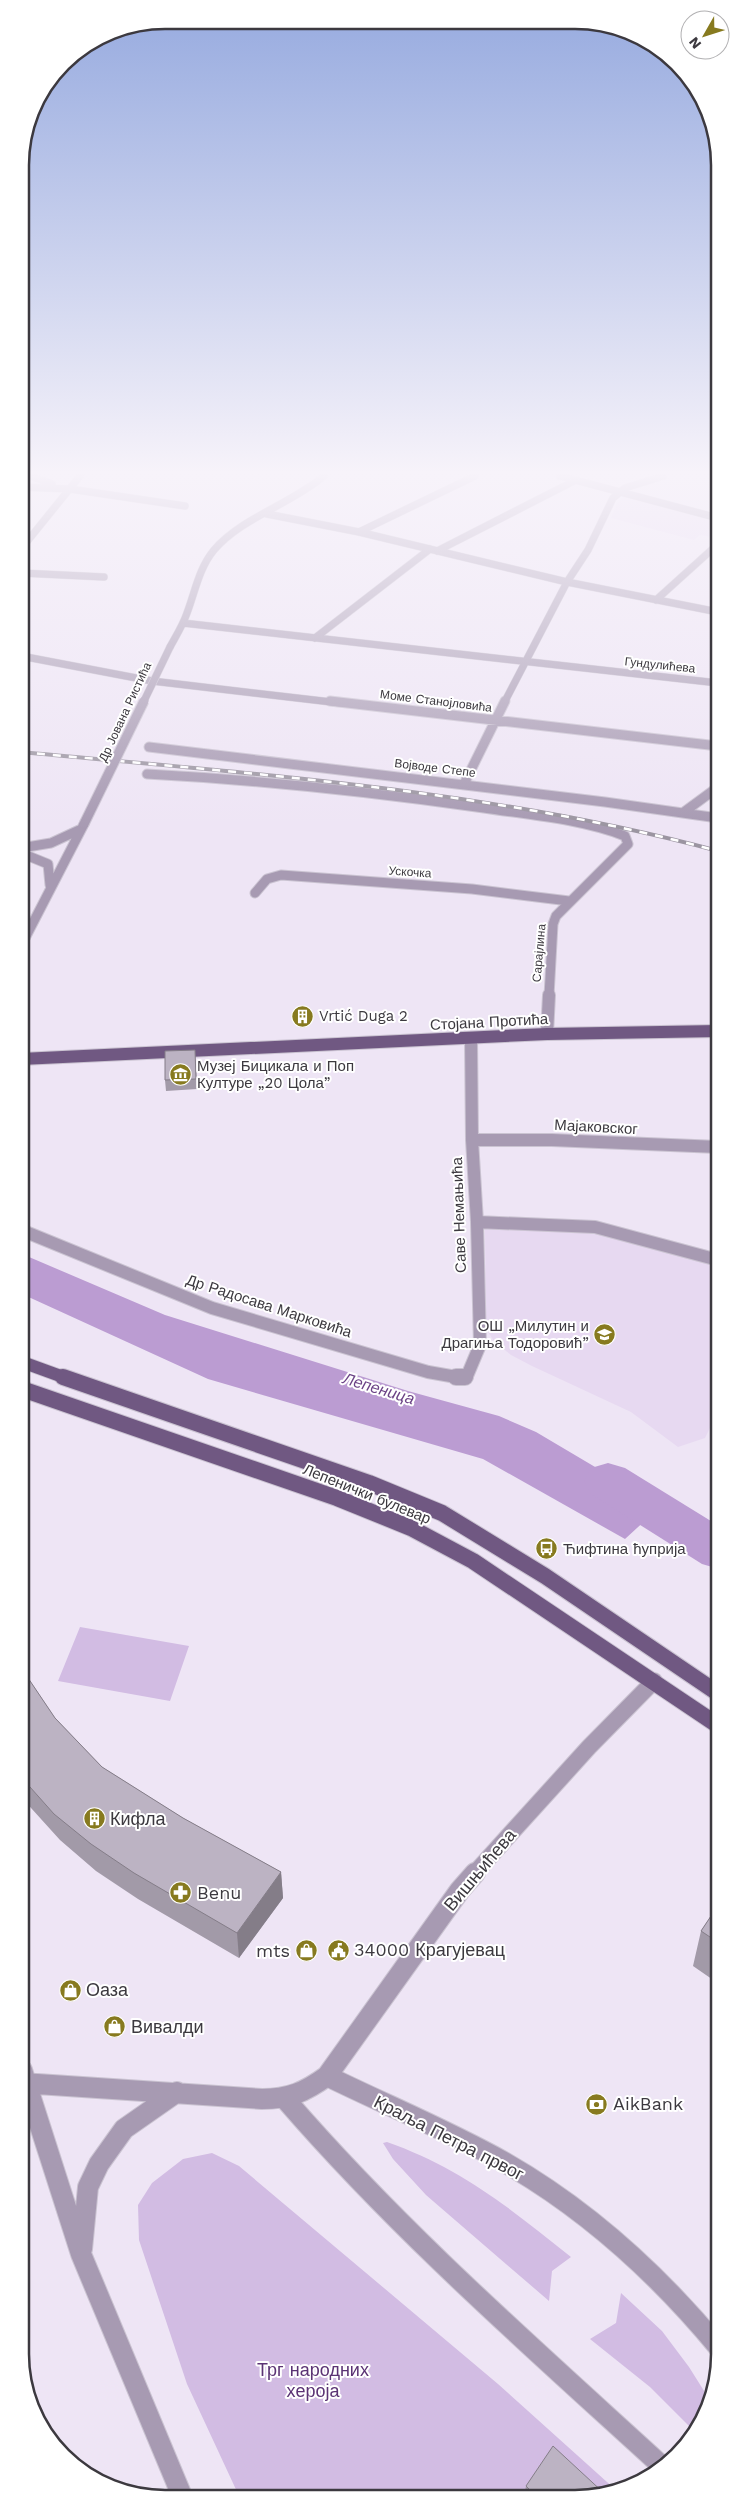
<svg xmlns="http://www.w3.org/2000/svg" width="740" height="2519" viewBox="0 0 740 2519" font-family="'Work Sans',sans-serif">
<style>
.built{fill:#e7d9f1}
.green{fill:#d2bce3}
.water{fill:#bb9cd2}
.lines{fill:none;stroke-linecap:round;stroke-linejoin:round}
.river{fill:#bb9cd2;fill-rule:evenodd}
.minor-far4-casing{stroke:#cac3d1;stroke-width:8}
.minor-far3-casing{stroke:#cac3d1;stroke-width:11}
.minor-far2-casing{stroke:#cac3d1;stroke-width:14}
.minor-far1-casing{stroke:#cac3d1;stroke-width:18}
.minor-casing{stroke:#cac3d1;stroke-width:22}
.major-far1-casing{stroke:#cac3d1;stroke-width:14}
.major-casing{stroke:#cac3d1;stroke-width:18}
.minor-far4{stroke:#a79ab2;stroke-width:7}
.minor-far3{stroke:#a79ab2;stroke-width:9}
.minor-far2{stroke:#a79ab2;stroke-width:12}
.minor-far1{stroke:#a79ab2;stroke-width:16}
.minor{stroke:#a79ab2;stroke-width:20}
.major-far1{stroke:#705882;stroke-width:12}
.major{stroke:#705882;stroke-width:16}
.rail-casing{stroke:#9b95a1;stroke-width:4}
.rail{stroke:#fff;stroke-width:2.5;stroke-dasharray:8;stroke-linecap:butt}
.minor-bridge-far1-casing{stroke:#cac3d1;stroke-width:8;stroke-linecap:butt}
.minor-bridge-casing{stroke:#cac3d1;stroke-width:11;stroke-linecap:butt}
.minor-bridge-far1{stroke:#a79ab2;stroke-width:7}
.minor-bridge{stroke:#a79ab2;stroke-width:9}
.wall{fill:#a29aa8}
.shaded-wall{fill:#847d88}
.building{fill:#bcb3c3;stroke:#847d88}
.labels{text-anchor:middle;stroke-width:4;stroke-linejoin:round;paint-order:stroke}
.far-street-label{font-size:12px;fill:#3c393f;stroke:#fff}
.poi-label{font-size:15px;fill:#3c393f;stroke:#fff;text-anchor:start}
.street-label{font-size:15px;fill:#3c393f;stroke:#fff}
.water-label{font-size:16px;font-style:italic;fill:#6c4386;stroke:#fff}
.near-poi-label{font-size:18px;fill:#3c393f;stroke:#fff;text-anchor:start}
.near-street-label{font-size:18px;fill:#3c393f;stroke:#fff}
.near-park-label{font-size:18px;fill:#5b3374;stroke:#fff}
.rim{fill:none;stroke:#3c393f;stroke-width:2.5}
</style>
<rect width="100%" height="100%" fill="#eee5f5"/>
<path class="built" d="M623 497 718 521V538L700 535 694 540 611 518 617 503Z
M485 1226 588 1230 718 1265 719 1410 705 1438 678 1447 631 1412 532 1366 511 1355 494 1341 486 1329Z"/>
<path class="green" d="M80 1627 189 1646 170 1701 58 1681Z
M387 2142C461 2168 511 2209 571 2257L552 2271 549 2301 426 2195 393 2159 383 2143Z
M212 2153 239 2166 498 2384 617 2491 603 2496H239L187 2384 139 2240 138 2205 152 2183 183 2159Z
M621 2293 662 2331 689 2367 711 2402 709 2409 695 2432 650 2387 590 2339 616 2323Z"/>
<path class="water" d="M22 1254 165 1315 408 1391 499 1416 536 1432 661 1506 625 1539 483 1459 208 1379 22 1294Z"/>
<g class="lines">
<path class="river" d="M608 1463 625 1468 719 1526V1569L702 1564 591 1494 584 1481 591 1468Z"/>
<defs>
<path id="minor-far4" d="M31 476 52 484
M560 476 718 518
M21 487 70 489 185 506
M267 514 359 532 567 582 718 612
M359 532 475 476
M21 549 80 476
M437 551 576 480
M21 573 104 577
M656 600 718 544
M183 623 718 683
M315 638 430 549
M170 647C176 636 183 625 187 613 195 592 199 568 214 550 241 518 291 504 324 476
M21 656 152 681 340 703
M504 703 567 582 588 550 613 498 625 488 663 476"/>
<path id="minor-far3" d="M330 701 718 746
M149 747 605 802 718 818
M147 774C260 780 372 792 484 808 530 815 581 819 625 836L628 844 556 916 553 924 549 996
M464 784 505 701
M684 812 718 787
M21 848 51 843 79 830
M21 853 48 864 50 885
M255 893 267 879 281 875 472 889 569 901
M21 946 84 824"/>
<path id="minor-far2" d="M547 1034 549 995
M472 1140H552L718 1147
M477 1222 595 1227 718 1260
M21 1230 212 1308 428 1372 462 1378 467 1376 480 1345 477 1222 472 1140 471 1038"/>
<path id="minor-far1" d="M456 1377H465
M474 1874 589 1747 654 1681"/>
<path id="minor" d="M22 2070 81 2254 182 2496
M327 2076C386 2105 447 2130 504 2162 588 2210 659 2275 720 2349
M22 2083 262 2099C289 2099 305 2092 327 2076L460 1890 475 1873
M286 2100C400 2232 534 2349 663 2467
M82 2249 88 2187 99 2164 124 2129 177 2092"/>
<path id="major-far1" d="M21 1059 547 1034 718 1031
M22 1362 66 1378"/>
<path id="major" d="M63 1377 369 1483 442 1513 545 1576 719 1694
M22 1389 337 1498 411 1528 473 1561 719 1726"/>
</defs>
<use href="#minor-far4" class="minor-far4-casing"/>
<use href="#minor-far3" class="minor-far3-casing"/>
<use href="#minor-far2" class="minor-far2-casing"/>
<use href="#minor-far1" class="minor-far1-casing"/>
<use href="#minor" class="minor-casing"/>
<use href="#major-far1" class="major-far1-casing"/>
<use href="#major" class="major-casing"/>
<use href="#minor-far4" class="minor-far4"/>
<use href="#minor-far3" class="minor-far3"/>
<use href="#minor-far2" class="minor-far2"/>
<use href="#minor-far1" class="minor-far1"/>
<use href="#minor" class="minor"/>
<use href="#major-far1" class="major-far1"/>
<use href="#major" class="major"/>
<defs>
<path id="rail" d="M21 752C255 774 491 790 718 851"/>
</defs>
<use href="#rail" class="rail-casing"/>
<use href="#rail" class="rail"/>
<defs>
<path id="minor-bridge-far1" d="M143 703 170 647"/>
<path id="minor-bridge" d="M84 824 144 701"/>
</defs>
<use href="#minor-bridge-far1" class="minor-bridge-far1-casing"/>
<use href="#minor-bridge" class="minor-bridge-casing"/>
<use href="#minor-bridge-far1" class="minor-bridge-far1"/>
<use href="#minor-bridge" class="minor-bridge"/>
</g>
<path class="wall" d="M196 1060 197 1089 166 1091 165 1080Z
M22 1669 55 1718 102 1767 183 1818 281 1872 283 1898 239 1958 138 1899 96 1871 60 1840 22 1798Z
M719 1904V1984L693 1966 701 1931Z
M526 2486 603 2496H524Z"/>
<path class="shaded-wall" d="M281 1872 283 1898 239 1958 237 1933Z"/>
<path class="building" d="M195 1050 196 1079 165 1080V1051Z
M22 1669 55 1718 102 1767 183 1818 281 1872 237 1933 134 1873 91 1844 54 1814 22 1778Z
M719 1904V1943L701 1931Z
M553 2446 606 2495 603 2496H536L526 2486Z"/>
<linearGradient id="sky" x2="0" y2="1"><stop stop-color="#96aadf"/><stop offset="0.57" stop-color="#f7f3fa"/><stop offset="1" stop-color="#f7f3fa" stop-opacity="0"/></linearGradient>
<rect width="740" height="829" fill="url(#sky)"/>
<defs>
<symbol id="building-disc" viewBox="-11 -11 22 22"><circle r="9.5" fill="#877a1f" stroke="#fff"/><path d="M-4-6H4V6H1V3H-1V6H-4ZM-2.5-4.3h1.7v1.8h-1.7ZM.8-4.3h1.7v1.8H.8ZM-2.5-1h1.7V.8h-1.7ZM.8-1h1.7V.8H.8Z" fill="#fff"/></symbol>
<symbol id="museum-disc" viewBox="-11 -11 22 22"><circle r="9.5" fill="#877a1f" stroke="#fff"/><path d="M0-6L6-3V-2H-6V-3ZM-5-1h2V3h-2ZM-1-1h2V3h-2ZM3-1h2V3H3ZM-6 4H6V6H-6Z" fill="#fff"/></symbol>
<symbol id="school-disc" viewBox="-11 -11 22 22"><circle r="9.5" fill="#877a1f" stroke="#fff"/><path d="M0-5L7-2L0 1L-7-2ZM-4 1L0 2.5L4 1V4Q0 6-4 4Z" fill="#fff"/></symbol>
<symbol id="bus-disc" viewBox="-11 -11 22 22"><circle r="9.5" fill="#877a1f" stroke="#fff"/><path d="M-5-6H5V4H4V6H2V4H-2V6H-4V4H-5ZM-3.5-4V0h7V-4ZM-3.5 1.2v1.5H-2V1.2ZM2 1.2v1.5H3.5V1.2Z" fill="#fff"/></symbol>
<symbol id="pharmacy-disc" viewBox="-11 -11 22 22"><circle r="9.5" fill="#877a1f" stroke="#fff"/><path d="M-2-6h4v4h4v4h-4v4h-4v-4h-4v-4h4Z" fill="#fff"/></symbol>
<symbol id="civic-disc" viewBox="-11 -11 22 22"><circle r="9.5" fill="#877a1f" stroke="#fff"/><path d="M-.6-6.5H3V-4.5H.6V-3L4-1V1h2V6H-6V1h2V-1L-.6-3ZM-1.2 2.5V6h2.4V2.5Z" fill="#fff"/></symbol>
<symbol id="shop-disc" viewBox="-11 -11 22 22"><circle r="9.5" fill="#877a1f" stroke="#fff"/><path d="M-5-2.5h2.3a2.7 3.5 0 0 1 5.4 0H5L5.5 6h-11ZM-1.5-2.5h3a1.5 2.3 0 0 0-3 0Z" fill="#fff"/></symbol>
<symbol id="bank-disc" viewBox="-11 -11 22 22"><circle r="9.5" fill="#877a1f" stroke="#fff"/><path d="M-6-4H6V4H-6ZM0-2.3a2.3 2.3 0 1 0 0 4.6a2.3 2.3 0 1 0 0-4.6Z" fill="#fff"/></symbol>
</defs>
<g fill-rule="evenodd">
<use href="#building-disc" x="290" y="1004" width="25" height="25"/>
<use href="#museum-disc" x="168" y="1062" width="25" height="25"/>
<use href="#school-disc" x="592" y="1322" width="25" height="25"/>
<use href="#bus-disc" x="534" y="1536" width="25" height="25"/>
<use href="#building-disc" x="82" y="1806" width="25" height="25"/>
<use href="#pharmacy-disc" x="168" y="1880" width="25" height="25"/>
<use href="#civic-disc" x="326" y="1938" width="25" height="25"/>
<use href="#shop-disc" x="294" y="1938" width="25" height="25"/>
<use href="#shop-disc" x="58" y="1978" width="25" height="25"/>
<use href="#shop-disc" x="102" y="2014" width="25" height="25"/>
<use href="#bank-disc" x="584" y="2092" width="25" height="25"/>
</g>
<g class="labels">
<g class="far-street-label">
<text transform="translate(660 665) rotate(6)" y="4">Гундулићева</text>
<text transform="translate(436 701) rotate(7)" y="4">Моме Станојловића</text>
<text transform="translate(125 712) rotate(-65)" y="4">Др Јована Ристића</text>
<text transform="translate(435 768) rotate(7)" y="4">Војводе Степе</text>
<text transform="translate(410 872) rotate(4)" y="4">Ускочка</text>
<text transform="translate(539 953) rotate(-85)" y="4">Сарајлина</text>
</g>
<g class="poi-label">
<text x="319" y="1021">Vrtić Duga 2</text>
<text x="197" y="1071">Музеј Бицикала и Поп<tspan x="197" dy="17">Културе „20 Цола”</tspan></text>
<text x="589" y="1331" text-anchor="end">ОШ „Милутин и<tspan x="589" dy="17">Драгиња Тодоровић”</tspan></text>
<text x="563" y="1554">Ћифтина ћуприја</text>
</g>
<g class="street-label">
<text transform="translate(489 1022) rotate(-3)" y="5">Стојана Протића</text>
<text transform="translate(596 1127) rotate(3)" y="5">Мајаковског</text>
<text transform="translate(459 1215) rotate(-92)" y="5">Саве Немањића</text>
<text transform="translate(269 1306) rotate(18)" y="5">Др Радосава Марковића</text>
<text transform="translate(367 1494) rotate(22)" y="5">Лепенички булевар</text>
</g>
<g class="water-label">
<text transform="translate(379 1388) rotate(17)" y="6">Лепеница</text>
</g>
<g class="near-poi-label">
<text x="110" y="1825">Кифла</text>
<text x="197" y="1899">Benu</text>
<text x="354" y="1956">34000 Крагујевац</text>
<text x="290" y="1957" text-anchor="end">mts</text>
<text x="86" y="1996">Оаза</text>
<text x="131" y="2033">Вивалди</text>
<text x="613" y="2110">AikBank</text>
</g>
<g class="near-street-label">
<text transform="translate(480 1870) rotate(-50)" y="6">Вишњићева</text>
<text transform="translate(449 2138) rotate(27)" y="6">Краља Петра првог</text>
</g>
<g class="near-park-label">
<text x="313" y="2376">Трг народних<tspan x="313" dy="21">хероја</tspan></text>
</g>
</g>
<path d="M0 0H740V2519H0ZM165 29H575A136 136 0 0 1 711 165V2354A136 136 0 0 1 575 2490H165A136 136 0 0 1 29 2354V165A136 136 0 0 1 165 29Z" fill="#fff" fill-rule="evenodd"/>
<path class="rim" d="M165 29H575A136 136 0 0 1 711 165V2354A136 136 0 0 1 575 2490H165A136 136 0 0 1 29 2354V165A136 136 0 0 1 165 29Z"/>
<g transform="translate(705 35) rotate(231)"><circle r="24" fill="#ffffff" stroke="#b1b0b2"/>
<path d="M0-4L9 19L0 12L-9 19Z" fill="#877a1f"/>
<text y="-8" font-size="14" font-weight="bold" text-anchor="middle" fill="#3c393f">N</text>
</g>
</svg>
